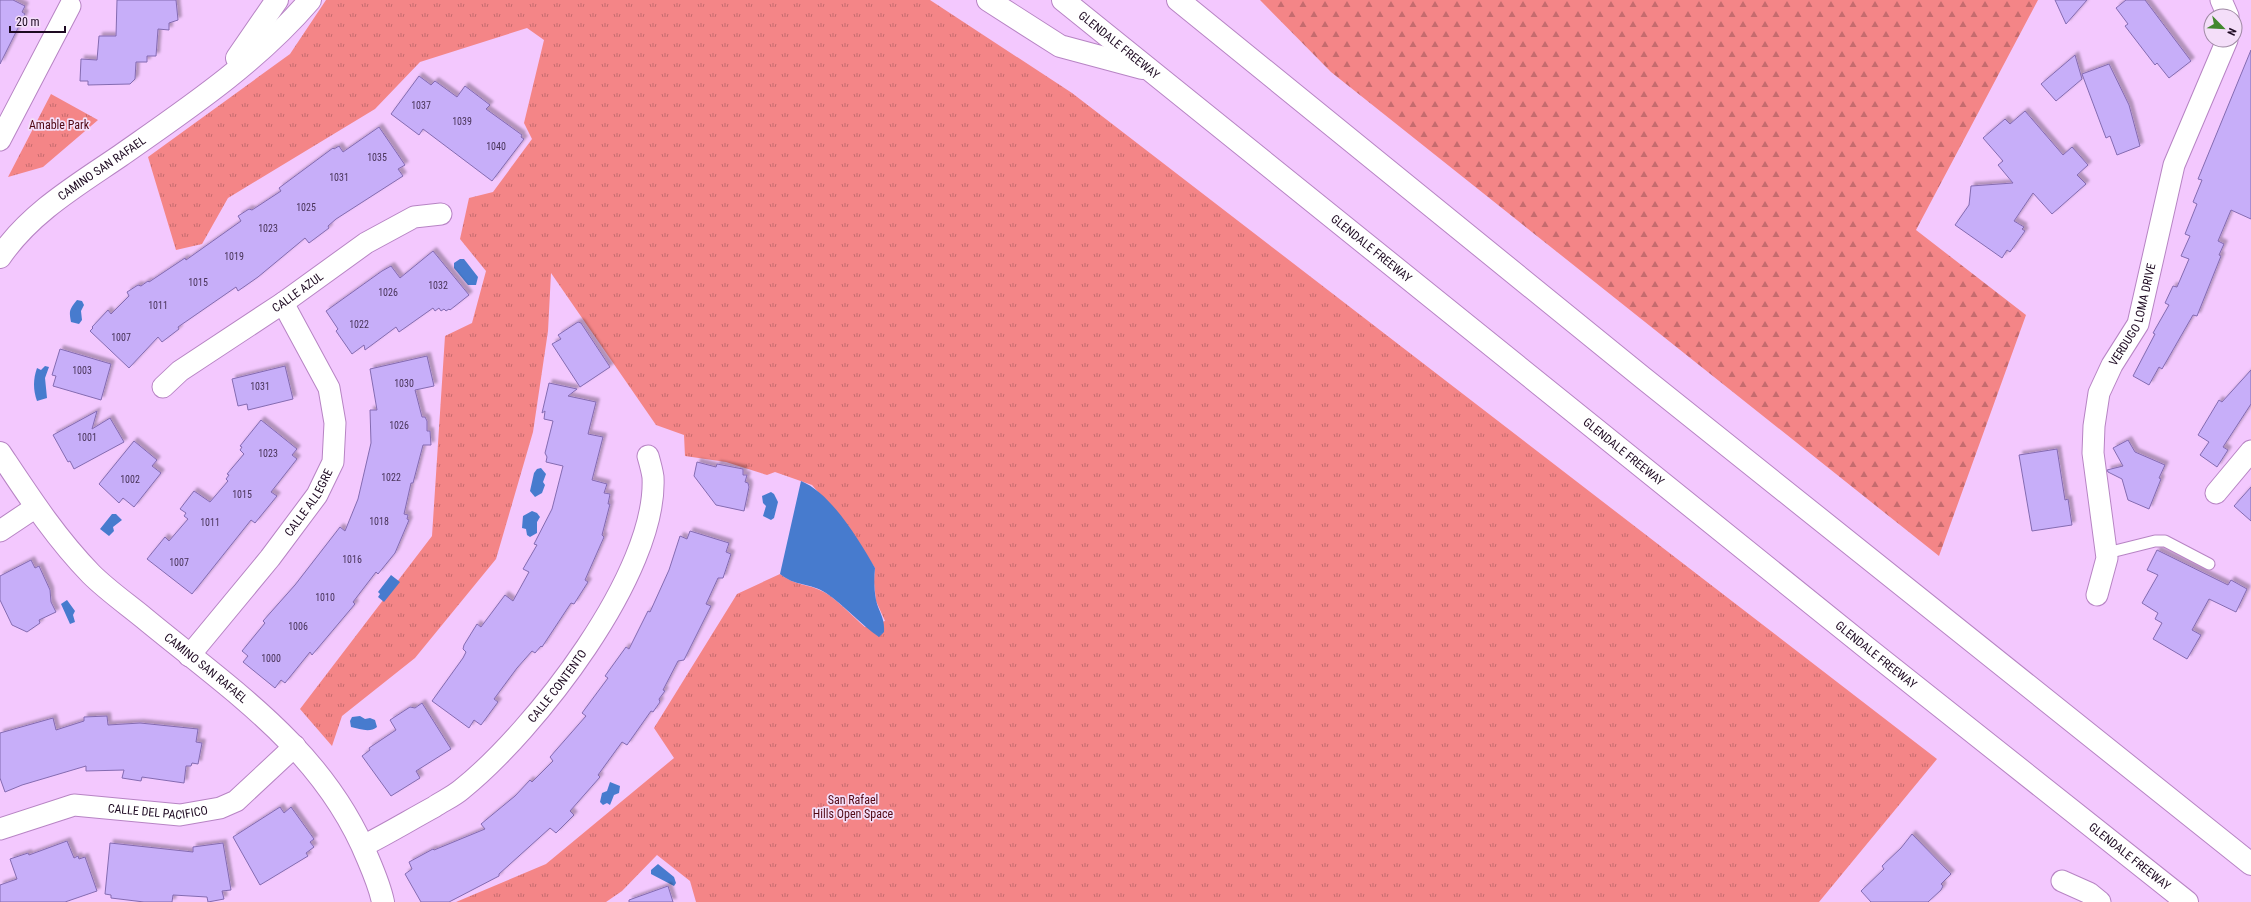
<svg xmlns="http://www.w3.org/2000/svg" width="2251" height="902" viewBox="0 0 2251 902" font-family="'Roboto Condensed',sans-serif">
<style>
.grass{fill:url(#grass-tufts)}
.forest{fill:url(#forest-firs)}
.water{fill:#477bce}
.building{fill:#c7aef9;stroke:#846bb1;filter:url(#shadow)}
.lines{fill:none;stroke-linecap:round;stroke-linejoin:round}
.service-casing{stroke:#b784c4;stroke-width:13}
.minor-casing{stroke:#b784c4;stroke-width:23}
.tertiary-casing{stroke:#b784c4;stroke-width:24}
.motorway-casing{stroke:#b784c4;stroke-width:24}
.service{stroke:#fff;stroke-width:11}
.minor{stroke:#fff;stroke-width:21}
.tertiary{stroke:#fff;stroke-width:22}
.motorway{stroke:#fff;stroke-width:22}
.labels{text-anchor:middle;stroke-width:3.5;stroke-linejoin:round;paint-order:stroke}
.number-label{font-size:10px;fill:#483358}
.street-label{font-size:12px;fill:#1e0a22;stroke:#f4def9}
.park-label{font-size:12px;fill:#510914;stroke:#f4def9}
</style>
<defs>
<pattern id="grass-tufts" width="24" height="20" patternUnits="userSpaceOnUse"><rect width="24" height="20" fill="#f48587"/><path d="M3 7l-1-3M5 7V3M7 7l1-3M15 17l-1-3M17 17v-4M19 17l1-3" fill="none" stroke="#c56b6e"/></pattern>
<pattern id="forest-firs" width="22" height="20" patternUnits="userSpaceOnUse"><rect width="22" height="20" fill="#f48587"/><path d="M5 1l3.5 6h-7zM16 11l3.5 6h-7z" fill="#c56b6e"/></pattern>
<filter id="shadow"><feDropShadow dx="3.5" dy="-3.5" stdDeviation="1" flood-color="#0004"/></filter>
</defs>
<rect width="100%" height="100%" fill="#f3c8fe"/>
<path class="grass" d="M326 0H930L1072 93 1937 759 1819 902H696L690 881 657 855 622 891 606 902H456L546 864 674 758 654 728 737 594 780 574C793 585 809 584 824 592 838 600 852 616 865 627L885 621 876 601 874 582 875 568 846 524 812 485 775 472 767 475 726 462 685 456 684 435 656 425 551 273 548 331 533 432 496 559 415 658 342 716 332 746 300 709 432 536 445 336 472 323 486 271 460 239 469 198 493 192 532 139 524 123 544 40 527 28 420 62 375 109 228 198 202 244 176 250 148 157 290 54Z
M51 94 98 120 43 167 8 177Z"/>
<path class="forest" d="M1260 0H2038L1916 230 2026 315 1939 556 1331 72Z"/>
<path class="water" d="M460 259H464L478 277 476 285H468L454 268V263Z
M77 300 82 301 84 305 81 311 82 320 79 324 71 322C69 311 69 310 77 300Z
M45 366 49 367 45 378 47 398 37 401C33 390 33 379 37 368L41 370Z
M541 468 546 474 543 482 545 485 542 493 535 497 530 491 534 473 537 469Z
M801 481C831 493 859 540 875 568 874 579 874 589 876 600 879 613 885 617 884 632L879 637C860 624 845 606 826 593 811 583 794 586 780 574Z
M771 492 774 494 778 502 774 518 771 520 763 516 766 506 763 503 762 496Z
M532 511 537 513 540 517 537 522V533L530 537 527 535 526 529 522 528 523 516Z
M112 514H116L122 520 113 527 114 531 109 536 100 529Z
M391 575 400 582 384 602 378 597 380 594 378 592Z
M67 600 75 611 73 615 75 622 70 624 61 604Z
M360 716 365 719 370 718 375 720 377 727C370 733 360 729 351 727L350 721 352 717Z
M610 782 620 786 619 793 614 795 610 805 607 803 603 805 600 802 602 793 607 791Z
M658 864 674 877 676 883 674 886 651 874V870Z"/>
<path class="building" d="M0 0H13L25 6 22 12 25 14 0 64Z
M117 0H176L178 20 169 23V30L158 29 156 56H147V62H136L135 79 130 84 88 85V81H80L81 59 97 60 99 36H116Z
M2055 0H2087L2066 24Z
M2126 0H2145L2191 61 2169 78 2157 63 2155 65 2125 26 2128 24 2116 8Z
M2251 50V219L2231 210 2218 241 2224 244 2219 255 2221 256 2197 316 2193 315 2162 369 2159 367 2149 385 2133 376 2155 334 2153 333 2169 305 2165 303 2173 286 2177 287 2189 259 2181 256 2190 236 2185 234 2197 204 2193 202 2202 180 2198 179Z
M2075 55 2082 79 2056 101 2041 84Z
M2109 64 2129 105 2140 146 2117 155 2110 136 2106 138 2082 74Z
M419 76 431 85 435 81 457 97 465 86 490 105 486 109 522 135 521 137 524 139 492 181 423 129 419 135 391 114Z
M2025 111 2063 155 2072 147 2088 165 2077 175 2086 184 2052 214 2033 193 2014 221 2024 227 2022 229 2025 231 2010 252 2007 250 2002 258 1955 225 1969 205 1971 186 2013 183 1998 165 2003 161 1983 138 2005 119 2010 124Z
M379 127 405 165 398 169 403 176 336 219 328 226 329 228 309 243 305 238 258 277 238 291 236 287 178 327 179 329 162 342 158 337 129 368 90 331 93 328 92 327 108 310 111 314 129 296 127 292 138 285 141 286 148 281 149 282 185 258 186 260 241 221 238 216 249 209 252 210 281 191 279 188 333 148 334 149 339 146 343 152Z
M433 251 469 295 450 310 449 309 446 311 444 309 441 311 439 308 435 311 433 308 399 332 396 327 365 350 364 345 352 354 336 331 338 329 326 311 382 271 391 266 400 278Z
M578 322 581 323 610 367 580 387 552 344 561 339 558 335Z
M60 349 111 364 101 400 53 386 56 376 52 375Z
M427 356 434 386 415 390 422 417H425L427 421V431H430L431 445H423L413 483H411L404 514 408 515 407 519 409 520 395 553 378 574 376 572 353 602 355 604 312 655 310 652 285 683 281 680 275 688 243 662 248 656 242 651 265 623 263 621 295 585 340 527 345 531 358 499 371 443 370 410H377L370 369Z
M285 366 293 399 248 410 247 404 238 406 232 379Z
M2251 370V404L2223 447 2228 450 2217 467 2200 455 2209 442 2198 435 2219 400 2222 402Z
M549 383 577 389 568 396 596 402 588 434 603 437 592 480 607 484 604 493 610 494 608 504H610L602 535 604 537 585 580 588 582 574 604 571 603 542 647 541 646 535 653 532 651 517 668 494 699 498 702 481 725 474 720 469 728 432 701 463 658 466 652 463 649 464 645 477 624 481 627 505 595 513 601 529 572 523 569 537 545 534 544 552 509 563 466 546 462 547 457 545 453 553 421 544 419 545 411 542 413Z
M97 411 92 429 110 418 124 442 74 469 70 461 68 462 53 435Z
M261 420 297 449 292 455 297 459 271 492 277 496 255 523 251 520 192 594 147 559 165 537 169 541 188 519 184 516 186 513 180 509 194 491 210 502 228 481 226 479 229 475 227 474 244 454 240 450 242 447 240 446Z
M2128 440 2135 452 2165 465 2159 478 2161 479 2149 509 2128 500 2122 479 2108 472 2107 470 2123 466 2113 448Z
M134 441 157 460 152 466 161 473 134 507 123 498 119 503 99 484Z
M2057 449 2065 500 2068 499 2072 525 2032 531 2019 455Z
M697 462 716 467 717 464 743 469V475H747L745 482 748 483 749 487 744 511 716 505 694 476Z
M2251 487V521L2234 506Z
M690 531 729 543 726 552 731 554 723 578H718L706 604 711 606 684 660 678 661 663 690 665 691 659 699 660 702 653 712 651 711 627 745 622 742 598 775 600 777 570 811 574 815 556 833 550 828 499 874V876L449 902H421L405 874 412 869 409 862 433 849 434 850 485 829 481 824 515 796 530 780 532 782 553 761 550 757 586 716 582 713 608 678 605 676 626 647 629 649 648 611 650 612 669 570 680 536 687 539Z
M2157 550 2228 585 2231 580 2247 589 2236 612 2209 599 2192 630 2201 635 2187 659 2153 639 2162 623 2155 619 2158 613 2142 603 2158 575 2147 570Z
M31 560 35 568 39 566 50 590 51 602 56 612 39 620 40 623 27 632 12 625 0 600V576Z
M422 703 451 749 416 771 420 778 391 796 362 756 370 750 369 748 396 730 390 720 410 707 415 708Z
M107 716 108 725 140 723 198 729 196 742 202 743 198 764 192 763 191 766H186L184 783 142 777 141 781 122 778 124 770 86 771V766L22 785 5 792 0 778V733L53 718 56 730 84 721V717Z
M280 807 284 813 291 807 314 839 310 842 314 847 306 853 308 856 260 885 233 837Z
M1912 834 1951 874 1941 884 1943 886 1941 890 1928 902H1871L1861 891 1884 869 1882 866 1901 848Z
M67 841 74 858 78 856 79 859 85 857 97 891 65 902H0V885L17 879 10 859 28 853 29 855Z
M110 843 193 852V847L223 843 231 890 222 891 224 899 208 902 207 897 173 895 172 902H144L111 898V895L105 894Z
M668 886 673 902H629V900Z"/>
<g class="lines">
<defs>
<path id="service" d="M2107 553 2155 541H2165L2209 564"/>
<g id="minor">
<path d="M2221 0 2228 16"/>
<path d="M0 140 70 6"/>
<path id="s1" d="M163 387 180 371 283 303 366 243 414 217 441 214"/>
<path d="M2216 493 2251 451"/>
<path d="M0 531 36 507"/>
<path id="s2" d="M2097 595 2107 558 2093 453 2094 426 2099 393 2112 365 2138 324 2174 165 2227 40"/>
<path id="s3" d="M189 656 270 558 317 495 333 462 335 423 329 388 283 303"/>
<path id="s4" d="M0 829 74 805 180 815 220 808 236 801 295 746"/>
<path id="s5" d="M363 846C387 834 410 820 434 807 443 801 454 796 462 789 534 731 658 573 653 477 652 470 650 463 648 456"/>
<path d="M2062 881 2089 893 2100 902"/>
</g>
<g id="tertiary">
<path d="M237 58 277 0"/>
<path id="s6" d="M0 257C30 213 76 186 120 156 187 109 256 63 310 0"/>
<path id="s7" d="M0 453C28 495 55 537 91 574 107 590 127 604 144 618 231 690 324 750 368 859 374 873 380 887 383 902"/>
</g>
<g id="motorway">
<path d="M988 0 1060 46 1142 68"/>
<path id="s8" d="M1063 0 1867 648 2187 902"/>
<path d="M1178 0 1642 377 2251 864"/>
</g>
</defs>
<use href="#service" class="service-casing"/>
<use href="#minor" class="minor-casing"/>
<use href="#tertiary" class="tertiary-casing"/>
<use href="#motorway" class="motorway-casing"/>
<use href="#service" class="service"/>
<use href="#minor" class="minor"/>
<use href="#tertiary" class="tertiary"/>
<use href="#motorway" class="motorway"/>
</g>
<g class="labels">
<g class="number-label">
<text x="421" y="109">1037</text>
<text x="462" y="125">1039</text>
<text x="496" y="150">1040</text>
<text x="377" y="161">1035</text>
<text x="339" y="181">1031</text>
<text x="306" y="211">1025</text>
<text x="268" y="232">1023</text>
<text x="234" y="260">1019</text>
<text x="198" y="286">1015</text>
<text x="438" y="289">1032</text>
<text x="388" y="296">1026</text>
<text x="158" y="309">1011</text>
<text x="359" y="328">1022</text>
<text x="121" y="341">1007</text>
<text x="82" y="374">1003</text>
<text x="404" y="387">1030</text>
<text x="260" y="390">1031</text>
<text x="399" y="429">1026</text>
<text x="87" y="441">1001</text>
<text x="268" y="457">1023</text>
<text x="391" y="481">1022</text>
<text x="130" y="483">1002</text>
<text x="242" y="498">1015</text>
<text x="379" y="525">1018</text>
<text x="210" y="526">1011</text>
<text x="352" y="563">1016</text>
<text x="179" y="566">1007</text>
<text x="325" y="601">1010</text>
<text x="298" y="630">1006</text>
<text x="271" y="662">1000</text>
</g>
<g class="street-label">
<text dy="4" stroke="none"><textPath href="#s8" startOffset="72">GLENDALE FREEWAY</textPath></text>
<text dy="4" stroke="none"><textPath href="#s6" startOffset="136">CAMINO SAN RAFAEL</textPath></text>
<text dy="4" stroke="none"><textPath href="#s8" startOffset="396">GLENDALE FREEWAY</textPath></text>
<text dy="4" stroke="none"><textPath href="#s1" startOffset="165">CALLE AZUL</textPath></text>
<text dy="4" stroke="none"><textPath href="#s2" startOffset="291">VERDUGO LOMA DRIVE</textPath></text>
<text dy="4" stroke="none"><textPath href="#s8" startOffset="720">GLENDALE FREEWAY</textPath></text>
<text dy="4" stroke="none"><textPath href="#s3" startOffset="195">CALLE ALLEGRE</textPath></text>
<text dy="4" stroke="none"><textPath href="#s8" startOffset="1044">GLENDALE FREEWAY</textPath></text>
<text dy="4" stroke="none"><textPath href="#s7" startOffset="300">CAMINO SAN RAFAEL</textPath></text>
<text dy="4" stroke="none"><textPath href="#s5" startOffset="255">CALLE CONTENTO</textPath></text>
<text dy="4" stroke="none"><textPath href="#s4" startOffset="162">CALLE DEL PACIFICO</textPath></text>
<text dy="4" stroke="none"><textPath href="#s8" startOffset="1368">GLENDALE FREEWAY</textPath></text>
</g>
<g class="park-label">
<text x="59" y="129">Amable Park</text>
<text x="853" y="804">San Rafael<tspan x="853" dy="14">Hills Open Space</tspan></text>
</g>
</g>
<g transform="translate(2223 28) rotate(114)"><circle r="19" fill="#f4def9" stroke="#9e89a3"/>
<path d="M0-3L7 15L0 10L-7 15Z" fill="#41882d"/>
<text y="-6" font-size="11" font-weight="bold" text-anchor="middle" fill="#1e0a22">N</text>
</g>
<path d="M10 26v6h55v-6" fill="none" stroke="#1e0a22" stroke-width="2"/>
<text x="16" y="26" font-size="12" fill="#1e0a22" stroke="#f4def9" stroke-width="3" paint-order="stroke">20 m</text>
</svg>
